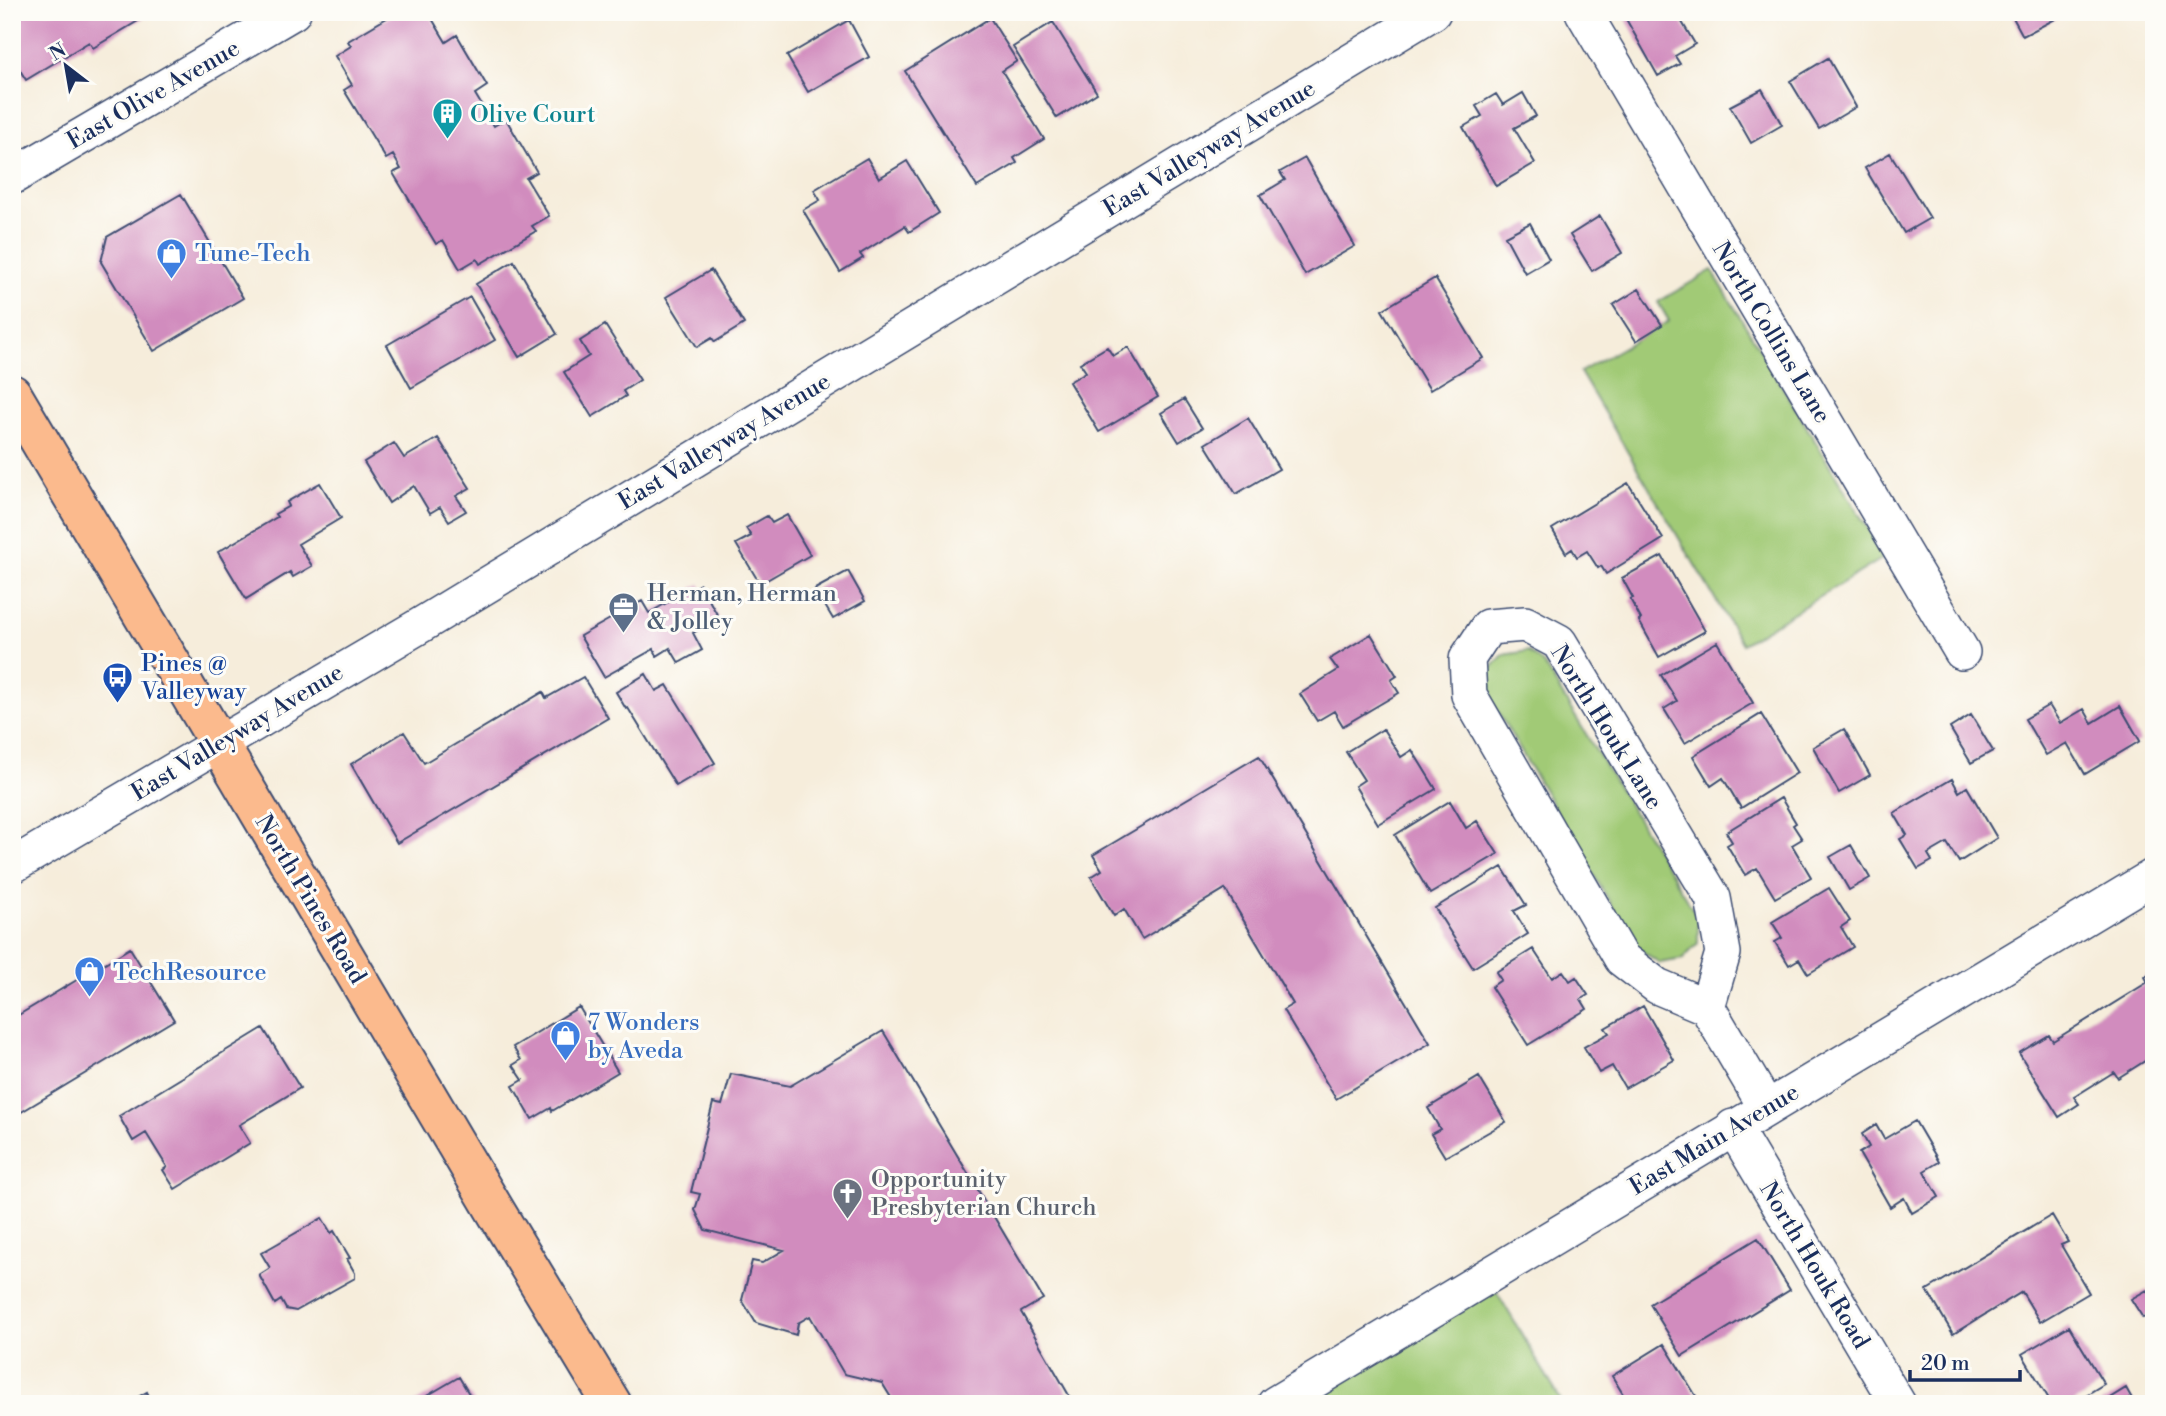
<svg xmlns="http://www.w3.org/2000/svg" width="2166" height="1416" viewBox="0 0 2166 1416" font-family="'Libre Bodoni',serif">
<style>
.green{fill:#a1ca76;stroke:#5e7c6a;stroke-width:2}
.building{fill:#d18cbe}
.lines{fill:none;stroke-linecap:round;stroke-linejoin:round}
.street-casing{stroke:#3c4c71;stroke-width:38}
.primary-casing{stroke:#3c4c71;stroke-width:42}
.street{stroke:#fff;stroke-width:35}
.primary{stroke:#fbba8d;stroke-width:38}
.labels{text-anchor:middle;stroke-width:6;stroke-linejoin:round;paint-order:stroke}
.street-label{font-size:24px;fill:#1b2f5e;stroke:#fdfcf7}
.culture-label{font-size:24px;fill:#0d838f;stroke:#fdfcf7;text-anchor:start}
.shop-label{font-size:24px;fill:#366cbe;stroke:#fdfcf7;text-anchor:start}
.service-label{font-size:24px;fill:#4e5e75;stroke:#fdfcf7;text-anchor:start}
.transit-label{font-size:24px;fill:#164399;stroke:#fdfcf7;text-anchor:start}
.worship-label{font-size:24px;fill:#5b616d;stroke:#fdfcf7;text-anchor:start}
</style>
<rect width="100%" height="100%" fill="#fdfcf7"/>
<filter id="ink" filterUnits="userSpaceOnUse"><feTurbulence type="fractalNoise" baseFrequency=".0143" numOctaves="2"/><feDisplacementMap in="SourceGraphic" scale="14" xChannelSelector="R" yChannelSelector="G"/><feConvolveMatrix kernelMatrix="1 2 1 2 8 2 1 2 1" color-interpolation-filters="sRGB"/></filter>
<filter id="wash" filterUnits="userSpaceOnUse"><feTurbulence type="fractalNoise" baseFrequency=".00686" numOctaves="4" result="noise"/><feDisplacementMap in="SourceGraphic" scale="28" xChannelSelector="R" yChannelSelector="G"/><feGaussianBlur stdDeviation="1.57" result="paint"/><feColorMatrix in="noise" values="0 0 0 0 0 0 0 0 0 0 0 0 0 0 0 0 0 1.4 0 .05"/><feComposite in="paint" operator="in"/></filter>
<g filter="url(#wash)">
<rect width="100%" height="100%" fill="#f6eddb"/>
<path class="green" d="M1712 270 1885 557 1742 644 1580 372 1669 321 1658 302Z
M1528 651 1544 665 1698 918V943L1683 959 1660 963 1636 947 1489 697 1488 672 1503 655Z
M1492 1284 1563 1404H1299Z"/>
<g id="blocks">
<path class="building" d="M21 12H153L93 48 89 42 26 80 12 57V22L19 18 17 15Z
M397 12H428L446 42 457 35 487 86 475 94 494 126 506 119 537 172 526 178 549 216 532 226 536 231 480 264 477 259 460 269 443 240 436 244 393 173 401 169 393 155 386 159 344 90 352 85 335 56 351 46 348 41Z
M1622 12H1676L1695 44 1675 56 1680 64 1658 76Z
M2010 12H2059L2061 16 2023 36Z
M990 18 1017 61 1002 71 1044 139 1014 158 1017 163 977 187 905 71Z
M849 20 869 57 808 92 787 56Z
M1053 22 1097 93 1057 118 1013 47Z
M1828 58 1856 107 1819 129 1790 81Z
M1762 89 1782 125 1751 143 1730 106Z
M1523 93 1536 116 1514 128 1535 163 1496 186 1463 127 1482 116 1476 106 1496 94 1503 105Z
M1890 153 1930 218 1904 233 1865 168Z
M867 158 879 178 907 161 939 213 909 232 905 226 860 254 863 258 840 272 803 210 820 200 814 190Z
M1305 158 1355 246 1305 275 1260 195 1285 180 1280 172Z
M181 194 243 298 154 351 101 262 107 237Z
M1600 216 1622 253 1592 271 1570 235Z
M1530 223 1549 259 1525 273 1505 236Z
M514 261 557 334 519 357 476 284Z
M711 270 744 324 715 342 712 338 697 347 666 297Z
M1435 278 1483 358 1430 390 1382 310Z
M1639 289 1662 325 1636 341 1613 305Z
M470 297 495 340 411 388 387 345Z
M605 325 640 380 623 391 626 396 592 417 564 372 589 356 580 341Z
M1107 347 1113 356 1128 347 1158 397 1099 432 1069 382 1086 372 1080 363Z
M1184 399 1202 428 1179 442 1161 413Z
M1248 418 1279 469 1236 494 1205 444Z
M438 438 470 488 456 496 466 511 449 521 440 507 430 513 414 486 389 503 364 462 394 443 404 458Z
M320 483 341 518 298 544 312 566 293 577 290 572 246 599 218 552 277 517 275 514 289 506 287 502Z
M1628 483 1663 539 1606 574 1601 566 1598 568 1587 551 1577 557 1572 549 1566 553 1552 529Z
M787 515 810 555 760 584 736 544 751 536 746 528 767 516 772 523Z
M1662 556 1705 631 1659 657 1639 621 1641 619 1630 599 1633 598 1622 578Z
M848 571 865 601 833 619 815 589Z
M700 584 719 618 693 633 702 650 679 663 670 648 657 656 654 649 604 677 580 636 642 601 649 613Z
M1371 634 1397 676 1391 680 1399 693 1343 726 1334 711 1317 721 1300 694 1338 670 1330 659Z
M1717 642 1753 703 1685 743 1664 709 1677 701 1661 675Z
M646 674 656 691 667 685 715 763 676 786 628 708 626 709 616 692Z
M583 677 608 718 397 843 351 764 404 732 424 763 543 692 546 698Z
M2049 705 2060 723 2084 709 2092 723 2120 706 2140 741 2085 774 2067 743 2046 755 2025 719Z
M1761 714 1797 773 1741 808 1723 778 1711 786 1693 756Z
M1971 715 1993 751 1971 763 1950 728Z
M1383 729 1401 757 1412 750 1436 789 1378 824 1355 786 1364 780 1346 752Z
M1844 729 1870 775 1839 793 1813 747Z
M1259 756 1430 1043 1336 1099 1283 1010 1293 1004 1225 889 1142 939 1124 909 1114 916 1091 877 1102 870 1093 855Z
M1952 779 1959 792 1967 787 1997 838 1959 862 1947 843 1928 854 1932 861 1918 869 1900 839 1907 835 1894 813Z
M1781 798 1796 823 1793 825 1802 839 1792 845 1811 877 1775 898 1757 868 1745 875 1727 845 1732 842 1726 832Z
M1450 801 1466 828 1477 821 1498 854 1430 894 1395 835Z
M1851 845 1870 878 1849 890 1830 857Z
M1502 867 1526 905 1514 911 1528 934 1473 968 1435 908Z
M1829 888 1850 921 1841 927 1853 947 1808 974 1799 959 1789 965 1775 942 1782 938 1772 922Z
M130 948 174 1020 18 1114 12 1105V1019Z
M1533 949 1552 978 1563 971 1570 981 1576 977 1588 995 1581 999 1587 1009 1528 1045 1491 987 1501 980 1496 972Z
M2154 971V1049L2149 1052 2151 1057 2118 1078 2114 1072 2074 1097 2079 1104 2059 1117 2019 1053 2049 1035 2053 1041 2148 982 2145 977Z
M1643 1006 1674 1060 1625 1088 1612 1066 1599 1073 1584 1047 1609 1033 1605 1028Z
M579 1007 618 1072 552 1111 551 1108 532 1119 513 1086 523 1080 513 1065 521 1060 513 1047Z
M263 1028 300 1088 239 1125 250 1143 175 1189 163 1170 167 1167 146 1133 133 1141 119 1116Z
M883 1031 1043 1299 1021 1312 1074 1404H895L882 1383 844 1374 810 1316 798 1323 796 1335 756 1323 742 1300 752 1261 762 1263 784 1250 705 1230 695 1210 700 1194 691 1192 713 1103 722 1105 731 1074 790 1086Z
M1479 1077 1506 1122 1445 1157 1431 1134 1440 1129 1428 1108Z
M1915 1121 1939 1162 1924 1171 1939 1197 1912 1213 1904 1198 1890 1207 1859 1153 1869 1147 1862 1134 1876 1125 1884 1139Z
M2052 1215 2068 1242 2061 1245 2089 1293 2040 1322 2022 1292 1953 1334 1927 1290Z
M322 1218 331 1233 334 1231 350 1258 347 1259 355 1273V1278L296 1311 286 1309 281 1300 275 1304 259 1275 270 1268 261 1253Z
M1758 1238 1790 1290 1682 1356 1650 1304Z
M2147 1290 2154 1302V1312L2143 1318 2131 1299Z
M2069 1326 2104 1384 2071 1404H2052L2022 1354Z
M1664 1344 1701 1404H1629L1612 1376Z
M459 1377 475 1404H413Z
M2126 1388 2135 1404H2100Z
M147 1392 153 1404H126Z"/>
</g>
</g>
<g filter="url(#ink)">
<use href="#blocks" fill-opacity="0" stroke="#3c4c71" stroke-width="2"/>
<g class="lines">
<defs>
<path id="street" d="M1583 12 1962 652
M12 177 293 12
M12 866 421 625 1433 12
M1707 1007 1723 953 1713 898 1559 642 1525 624 1488 627 1467 659 1469 695 1622 959 1657 986 1707 1007 1766 1107
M1733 1127 1898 1404
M1275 1404 2154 876"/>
<path id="primary" d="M12 394 496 1212 612 1404"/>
</defs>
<use href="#street" class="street-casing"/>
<use href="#primary" class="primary-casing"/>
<use href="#street" class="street"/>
<use href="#primary" class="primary"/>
</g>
</g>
<defs>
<symbol id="building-pin" viewBox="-11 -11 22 30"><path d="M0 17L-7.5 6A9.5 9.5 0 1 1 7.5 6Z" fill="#0f9aa8" stroke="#fdfcf7"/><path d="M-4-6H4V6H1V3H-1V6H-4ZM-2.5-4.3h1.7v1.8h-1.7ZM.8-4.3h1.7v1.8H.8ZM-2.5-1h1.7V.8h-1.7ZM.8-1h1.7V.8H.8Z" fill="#fff"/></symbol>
<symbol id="shop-pin" viewBox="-11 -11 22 30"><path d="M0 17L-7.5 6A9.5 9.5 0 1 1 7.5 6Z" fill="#3f7fe0" stroke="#fdfcf7"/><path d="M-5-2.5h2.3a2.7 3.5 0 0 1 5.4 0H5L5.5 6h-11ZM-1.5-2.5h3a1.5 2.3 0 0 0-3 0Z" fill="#fff"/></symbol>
<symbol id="office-pin" viewBox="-11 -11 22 30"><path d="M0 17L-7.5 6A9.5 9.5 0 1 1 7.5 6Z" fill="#5c6f8a" stroke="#fdfcf7"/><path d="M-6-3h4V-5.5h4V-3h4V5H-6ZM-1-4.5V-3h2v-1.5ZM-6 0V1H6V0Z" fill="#fff"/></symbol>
<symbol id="bus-pin" viewBox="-11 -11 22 30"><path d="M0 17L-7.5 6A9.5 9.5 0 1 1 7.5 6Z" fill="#1a4fb4" stroke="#fdfcf7"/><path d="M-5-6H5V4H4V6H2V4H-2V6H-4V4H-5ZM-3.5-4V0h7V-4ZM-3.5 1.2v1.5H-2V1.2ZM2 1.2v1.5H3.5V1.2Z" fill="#fff"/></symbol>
<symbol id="church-pin" viewBox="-11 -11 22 30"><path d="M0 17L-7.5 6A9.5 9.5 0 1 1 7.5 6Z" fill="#6b7280" stroke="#fdfcf7"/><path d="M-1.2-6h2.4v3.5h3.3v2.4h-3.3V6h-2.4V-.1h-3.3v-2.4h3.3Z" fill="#fff"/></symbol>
</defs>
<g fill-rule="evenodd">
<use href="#building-pin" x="430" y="96" width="35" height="47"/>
<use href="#shop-pin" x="154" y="236" width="35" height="47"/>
<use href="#office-pin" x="606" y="590" width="35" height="47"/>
<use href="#bus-pin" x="100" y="660" width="35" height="47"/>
<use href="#shop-pin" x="72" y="954" width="35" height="47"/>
<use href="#shop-pin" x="548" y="1018" width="35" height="47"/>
<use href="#church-pin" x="830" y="1176" width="35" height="47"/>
</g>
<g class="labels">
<g class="street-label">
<text transform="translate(153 94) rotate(-30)" y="8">East Olive Avenue</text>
<text transform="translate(1209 148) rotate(-31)" y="8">East Valleyway Avenue</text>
<text transform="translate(1772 332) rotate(59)" y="8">North Collins Lane</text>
<text transform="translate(724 441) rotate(-31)" y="8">East Valleyway Avenue</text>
<text transform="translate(1607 727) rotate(58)" y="8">North Houk Lane</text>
<text transform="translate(237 732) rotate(-31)" y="8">East Valleyway Avenue</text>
<text transform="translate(311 899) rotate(59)" y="8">North Pines Road</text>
<text transform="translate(1714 1139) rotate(-31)" y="8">East Main Avenue</text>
<text transform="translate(1815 1265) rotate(59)" y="8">North Houk Road</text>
</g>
<g class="culture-label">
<text x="470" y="122">Olive Court</text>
</g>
<g class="shop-label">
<text x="195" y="261">Tune-Tech</text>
<text x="113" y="980">TechResource</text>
<text x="588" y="1030">7 Wonders<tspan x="588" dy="28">by Aveda</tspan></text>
</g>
<g class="service-label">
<text x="647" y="601">Herman, Herman<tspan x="647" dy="28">&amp; Jolley</tspan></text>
</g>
<g class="transit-label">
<text x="141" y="671">Pines @<tspan x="141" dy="28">Valleyway</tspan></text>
</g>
<g class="worship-label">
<text x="871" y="1187">Opportunity<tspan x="871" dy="28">Presbyterian Church</tspan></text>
</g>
</g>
<rect width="2166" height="1416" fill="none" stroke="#fdfcf7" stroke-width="42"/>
<g transform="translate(66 66) rotate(329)" stroke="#fdfcf7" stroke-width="5" paint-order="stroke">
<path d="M0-5L12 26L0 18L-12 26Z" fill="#1b2f5e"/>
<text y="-10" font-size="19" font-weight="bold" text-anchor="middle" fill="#1b2f5e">N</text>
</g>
<path d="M1910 1370v10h110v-10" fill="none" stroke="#1b2f5e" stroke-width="3.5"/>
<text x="1921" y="1370" font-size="21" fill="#1b2f5e" stroke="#fdfcf7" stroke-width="5" paint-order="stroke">20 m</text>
</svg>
